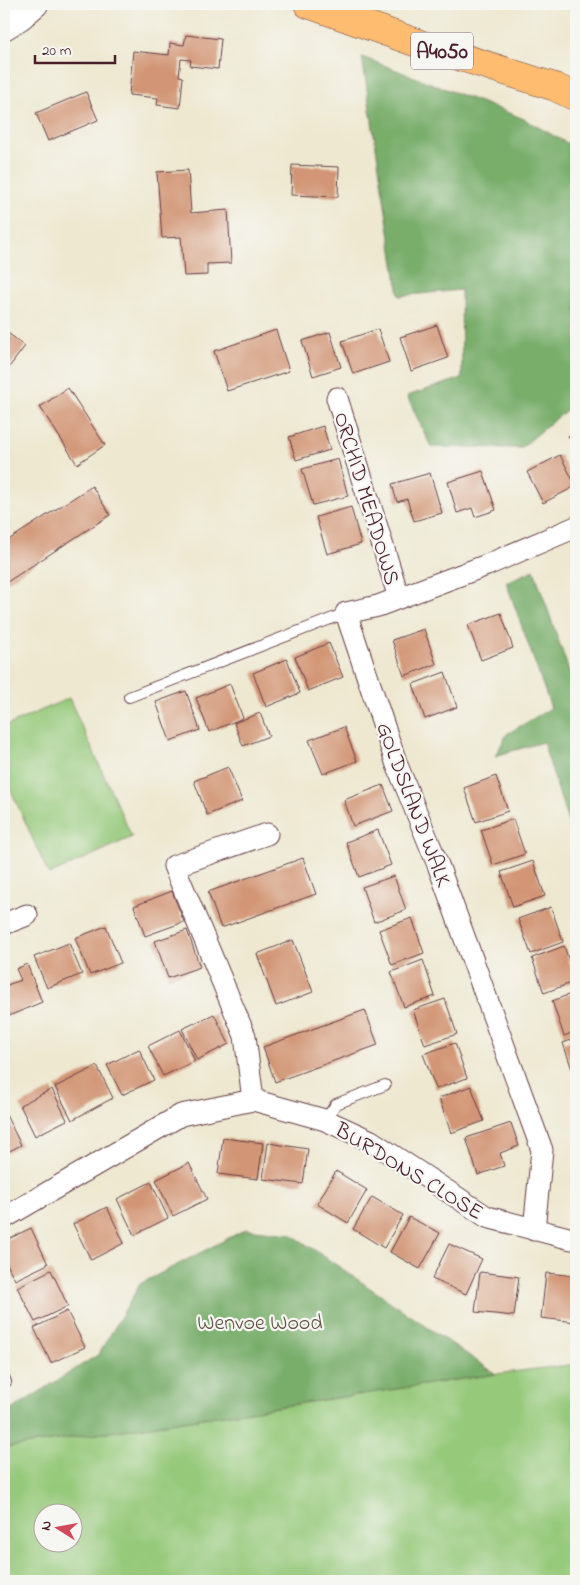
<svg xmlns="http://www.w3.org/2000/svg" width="580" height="1585" viewBox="0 0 580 1585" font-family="'Indie Flower',sans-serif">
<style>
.green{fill:#96c97a;stroke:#707452;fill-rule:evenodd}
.forest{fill:#78ad6a;stroke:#61664a}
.building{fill:#d29574}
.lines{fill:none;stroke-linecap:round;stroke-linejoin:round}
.service-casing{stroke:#633d44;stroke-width:12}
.minor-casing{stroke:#633d44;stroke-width:23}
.tertiary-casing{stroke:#633d44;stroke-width:28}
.primary-casing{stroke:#633d44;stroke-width:29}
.service{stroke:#fff;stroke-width:10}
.minor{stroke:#fff;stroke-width:21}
.tertiary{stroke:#fff;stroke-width:26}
.primary{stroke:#fdbc6f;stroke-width:28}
.labels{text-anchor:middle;stroke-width:4.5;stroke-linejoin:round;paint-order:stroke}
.shield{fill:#f6f6f2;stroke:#7e6067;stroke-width:1}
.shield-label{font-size:21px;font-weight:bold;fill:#4a1f2b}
.street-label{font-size:22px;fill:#4a1f2b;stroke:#f6f6f2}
.park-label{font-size:22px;fill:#615243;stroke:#f6f6f2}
</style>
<rect width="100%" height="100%" fill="#f6f6f2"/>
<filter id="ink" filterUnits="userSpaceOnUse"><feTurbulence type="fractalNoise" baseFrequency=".02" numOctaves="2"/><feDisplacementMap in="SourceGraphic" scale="10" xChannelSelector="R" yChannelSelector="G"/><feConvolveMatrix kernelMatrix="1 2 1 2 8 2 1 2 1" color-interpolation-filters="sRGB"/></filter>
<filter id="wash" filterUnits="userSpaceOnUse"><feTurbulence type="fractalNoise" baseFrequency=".0096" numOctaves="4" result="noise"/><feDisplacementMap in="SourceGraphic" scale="20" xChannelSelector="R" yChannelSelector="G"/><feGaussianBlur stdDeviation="1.12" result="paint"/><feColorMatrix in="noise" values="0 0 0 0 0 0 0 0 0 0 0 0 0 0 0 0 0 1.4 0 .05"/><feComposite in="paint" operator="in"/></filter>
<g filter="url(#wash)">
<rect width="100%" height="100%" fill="#eee8d0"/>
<path class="green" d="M69 698 132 837 49 875 4 775V727Z
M576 1364V1581H4V1448L496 1374ZM42 1512H72V1542H42Z"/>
<path class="forest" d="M362 57 522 118 576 148V402L521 448 431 447 407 396 462 378 461 290 399 296Z
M534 570 576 691V847L543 742 495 756 507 734 551 708 506 582Z
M246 1229 291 1234 496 1374 4 1448V1413L14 1408 99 1354 140 1284Z"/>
<g id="blocks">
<path class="building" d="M186 35 221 39 218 69 190 66 191 60 181 59 179 76 183 77 180 108 157 105 158 98 129 95 133 51 169 55 170 43 184 45Z
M86 92 98 120 48 141 36 113Z
M292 165 339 167 338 197 291 195Z
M188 170 191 213 228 210 231 263 207 264V275L184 276 181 237 162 238 157 172Z
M437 325 448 358 411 371 400 337Z
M378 329 389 362 353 374 342 341Z
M4 330 25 346 7 370 4 367Z
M276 330 289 371 227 391 214 351Z
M330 332 341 367 313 376 302 341Z
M68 388 105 445 77 464 40 407Z
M323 426 330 450 296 460 289 437Z
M576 431V450L568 436Z
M560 455 576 486 543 503 527 472Z
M338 459 348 496 313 505 302 469Z
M483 471 496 510 475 517 472 508 457 513 448 482Z
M430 473 442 513 414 521 407 499 397 502 392 484Z
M92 486 110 515 4 584V543Z
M351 507 361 544 327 554 316 517Z
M501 613 513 648 481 660 468 625Z
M424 629 436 664 404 676 392 640Z
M329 643 343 677 308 691 295 657Z
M287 659 300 693 266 707 253 673Z
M445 672 457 707 425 719 413 684Z
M230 684 243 718 209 732 196 698Z
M186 691 200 730 170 741 156 702Z
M260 713 269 736 243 746 234 723Z
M344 727 357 761 323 774 309 740Z
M228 767 242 801 207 815 194 781Z
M496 776 508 811 476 822 464 788Z
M383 785 393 811 353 826 344 800Z
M513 819 525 854 493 865 481 830Z
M378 830 391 865 359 877 346 842Z
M303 858 316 894 221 928 208 892Z
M533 861 545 896 513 907 501 872Z
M394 876 406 910 374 922 362 887Z
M172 891 184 922 145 936 134 906Z
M551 907 563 942 531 954 518 919Z
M412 918 424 953 392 965 379 930Z
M106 926 121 963 90 975 75 938Z
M187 930 200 967 168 978 155 941Z
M293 940 313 992 276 1006 257 954Z
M69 943 82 974 47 988 34 957Z
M564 946 576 981 544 993 532 958Z
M423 960 435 996 404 1007 391 972Z
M27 964 42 1002 4 1018V977L7 985 21 980 16 969Z
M576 992V1031L564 1036 552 1001Z
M445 999 457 1034 425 1045 413 1010Z
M365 1010 378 1045 275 1082 263 1047Z
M214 1014 229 1044 197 1060 182 1029Z
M180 1030 195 1061 163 1076 148 1046Z
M576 1038V1077L575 1078 563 1043Z
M455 1043 467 1078 436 1089 423 1054Z
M139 1049 154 1080 122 1095 107 1065Z
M97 1066 113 1098 72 1120 55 1087Z
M471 1086 484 1121 451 1133 439 1098Z
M52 1089 67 1120 35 1136 20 1105Z
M6 1115 21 1145 4 1154V1116Z
M511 1123 519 1146 500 1153 504 1166 478 1175 466 1138Z
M223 1138 263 1143 258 1179 218 1174Z
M268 1143 308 1149 303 1184 263 1179Z
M189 1163 207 1199 173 1216 156 1180Z
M336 1171 367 1190 348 1223 317 1204Z
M151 1182 168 1218 134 1235 117 1199Z
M372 1197 403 1215 384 1248 353 1229Z
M107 1207 124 1243 91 1260 73 1224Z
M409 1217 440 1233 420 1269 390 1252Z
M31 1228 48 1264 15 1280 4 1258V1241Z
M449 1244 482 1259 466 1294 432 1279Z
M51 1270 68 1306 35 1322 17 1287Z
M480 1272 519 1277 514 1316 475 1312Z
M546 1273 576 1276V1322L541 1318Z
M67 1311 85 1347 51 1363 34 1328Z"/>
</g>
</g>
<g filter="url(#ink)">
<use href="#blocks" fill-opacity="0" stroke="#633d44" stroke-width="1"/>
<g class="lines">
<defs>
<path id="service" d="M129 697 346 613
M325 1120 336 1104 385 1085
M4 1377 6 1382"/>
<path id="minor" d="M337 398 399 598
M4 924 27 915
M253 1100 245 1036 174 866 267 834
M4 1218 181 1115 253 1100 325 1120 371 1141 487 1217 572 1239 576 1238
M534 1230 542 1150 438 865 397 765 346 613 378 606 399 598 487 565 576 527"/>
<path id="tertiary" d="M4 27 20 17 35 4"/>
<path id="primary" d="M308 4 420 44 555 87 576 97"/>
</defs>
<use href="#service" class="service-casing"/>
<use href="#minor" class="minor-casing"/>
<use href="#tertiary" class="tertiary-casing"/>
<use href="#primary" class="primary-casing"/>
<use href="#service" class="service"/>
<use href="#minor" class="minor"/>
<use href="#tertiary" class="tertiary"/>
<use href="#primary" class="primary"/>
</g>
</g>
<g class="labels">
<rect class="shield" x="411" y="32.5" width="62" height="37" rx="4"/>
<g class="shield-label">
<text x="442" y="58">A4050</text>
</g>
<g class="street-label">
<text transform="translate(368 498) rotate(73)" y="8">ORCHID MEADOWS</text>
<text transform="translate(415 804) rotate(69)" y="8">GOLDSLAND WALK</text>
<text transform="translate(410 1170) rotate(31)" y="8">BURDONS CLOSE</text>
</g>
<g class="park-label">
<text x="260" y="1329">Wenvoe Wood</text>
</g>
</g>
<rect width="580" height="1585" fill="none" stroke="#f6f6f2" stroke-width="20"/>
<g transform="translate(58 1528) rotate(281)"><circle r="24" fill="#f6f6f2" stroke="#b1a0a2"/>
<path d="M0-4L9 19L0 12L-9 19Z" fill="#d1495b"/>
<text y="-8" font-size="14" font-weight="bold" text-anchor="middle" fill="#4a1f2b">N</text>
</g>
<path d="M35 55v8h80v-8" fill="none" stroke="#4a1f2b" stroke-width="2.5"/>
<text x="42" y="55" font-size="15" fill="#4a1f2b" stroke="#f6f6f2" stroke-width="4" paint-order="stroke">20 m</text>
</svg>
